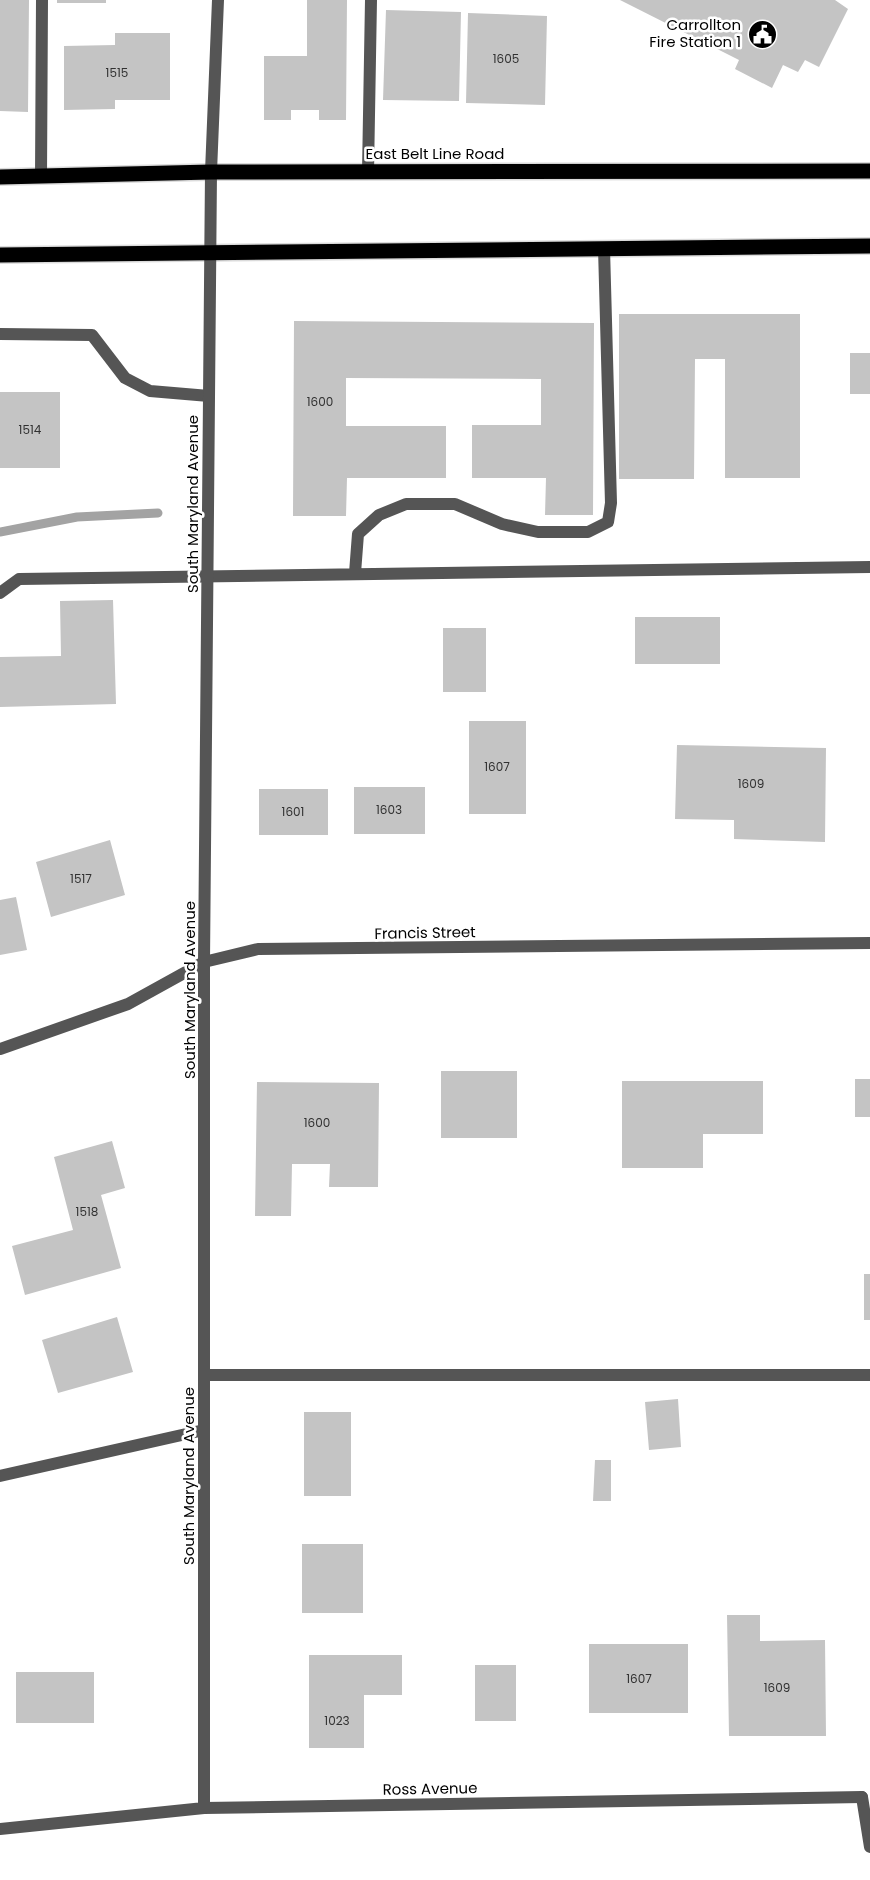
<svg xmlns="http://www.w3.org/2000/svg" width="870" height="1880" viewBox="0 0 870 1880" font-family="Poppins,sans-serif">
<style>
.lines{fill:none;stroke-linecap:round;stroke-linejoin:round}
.stream{stroke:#a3a3a3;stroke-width:9}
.building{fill:#c4c4c4}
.primary-casing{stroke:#dbdbdb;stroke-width:18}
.lane{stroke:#555;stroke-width:12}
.street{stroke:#555;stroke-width:12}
.primary{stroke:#000;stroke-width:15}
.labels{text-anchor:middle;stroke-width:5;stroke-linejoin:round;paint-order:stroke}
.number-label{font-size:12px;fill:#313131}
.poi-label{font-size:15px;fill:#000;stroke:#fff;text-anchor:end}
.street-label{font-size:15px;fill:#000;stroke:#fff}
</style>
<rect width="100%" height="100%" fill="#fff"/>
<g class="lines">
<path class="stream" d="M0 532 77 517 158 513"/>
</g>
<path class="building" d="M0 0H29L28 112 0 111Z
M57 0H106V3H57Z
M307 0H347L346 120H319V110H291V120H264V56H307Z
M620 0H835L848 9 819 67 805 60 798 72 783 65 772 88 735 69 739 60Z
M386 10 461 12 459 101 383 100Z
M468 13 547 16 545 105 466 103Z
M115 33H170V100H115V109L64 110V46L115 45Z
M619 314H800V478H725V359H695L694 479H619Z
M294 321 594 323 593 515H545L546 478H472V425H541V379L346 378V426H446V478H347L346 516H293Z
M850 353H870V394H850Z
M0 392H60V468H0Z
M113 600 116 704 0 707V657L61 656 60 601Z
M635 617H720V664H635Z
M443 628H486V692H443Z
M469 721H526V814H469Z
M677 745 826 748 825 842 734 839V820L675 819Z
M354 787H425V834H354Z
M259 789H328V835H259Z
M110 840 125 895 51 917 36 862Z
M16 897 27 950 0 955V900Z
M441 1071H517V1138H441Z
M855 1079H870V1117H855Z
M622 1081H763V1134H703V1168H622Z
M257 1082 379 1083 378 1187H329L330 1164H292L291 1216H255Z
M112 1141 125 1188 101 1195 121 1268 25 1295 12 1246 73 1230 54 1157Z
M864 1274H870V1320H864Z
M117 1317 133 1372 58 1393 42 1340Z
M678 1399 681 1447 649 1450 645 1402Z
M304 1412H351V1496H304Z
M595 1460H611V1501H593Z
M302 1544H363V1613H302Z
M727 1615H760V1641L825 1640 826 1736H729Z
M589 1644H688V1713H589Z
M309 1655H402V1695H364V1748H309Z
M475 1665H516V1721H475Z
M16 1672H94V1723H16Z"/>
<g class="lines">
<defs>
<path id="primary" d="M0 177 211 172 870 171
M0 255 870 246"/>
</defs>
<use href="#primary" class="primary-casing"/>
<path class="lane" d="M368 172 371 0
M41 176 42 0
M0 334 92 335 125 378 150 391 209 396
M355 573 358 534 379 515 406 504H455L502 524 538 532H588L608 522 611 503 604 248
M0 593 19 579 870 567
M204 1375H870
M0 1476 204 1430
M862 1797 870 1847"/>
<path class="street" d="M0 1049 128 1004 204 962 258 949 870 943
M204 1808V962L211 172 218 0
M0 1829 204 1808 862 1797"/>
<use href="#primary" class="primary"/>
</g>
<defs>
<symbol id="civic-disc" viewBox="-11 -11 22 22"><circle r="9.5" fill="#000" stroke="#fff"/><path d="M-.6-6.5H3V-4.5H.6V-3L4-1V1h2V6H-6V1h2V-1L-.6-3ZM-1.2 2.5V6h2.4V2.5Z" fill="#fff"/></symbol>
</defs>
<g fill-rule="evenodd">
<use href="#civic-disc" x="746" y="18" width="33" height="33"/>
</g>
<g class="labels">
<g class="number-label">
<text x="506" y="63">1605</text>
<text x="117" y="77">1515</text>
<text x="320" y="406">1600</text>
<text x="30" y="434">1514</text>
<text x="497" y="771">1607</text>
<text x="751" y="788">1609</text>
<text x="389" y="814">1603</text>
<text x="293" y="816">1601</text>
<text x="81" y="883">1517</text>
<text x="317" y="1127">1600</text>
<text x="87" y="1216">1518</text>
<text x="639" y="1683">1607</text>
<text x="777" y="1692">1609</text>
<text x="337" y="1725">1023</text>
</g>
<g class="poi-label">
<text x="741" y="30">Carrollton<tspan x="741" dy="17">Fire Station 1</tspan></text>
</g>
<g class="street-label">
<text x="435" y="159">East Belt Line Road</text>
<text transform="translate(193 504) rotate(-90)" y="5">South Maryland Avenue</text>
<text transform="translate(425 933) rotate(-1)" y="5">Francis Street</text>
<text transform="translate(190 990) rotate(-90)" y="5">South Maryland Avenue</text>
<text transform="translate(189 1476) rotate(-90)" y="5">South Maryland Avenue</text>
<text transform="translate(430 1789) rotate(-1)" y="5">Ross Avenue</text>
</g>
</g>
</svg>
